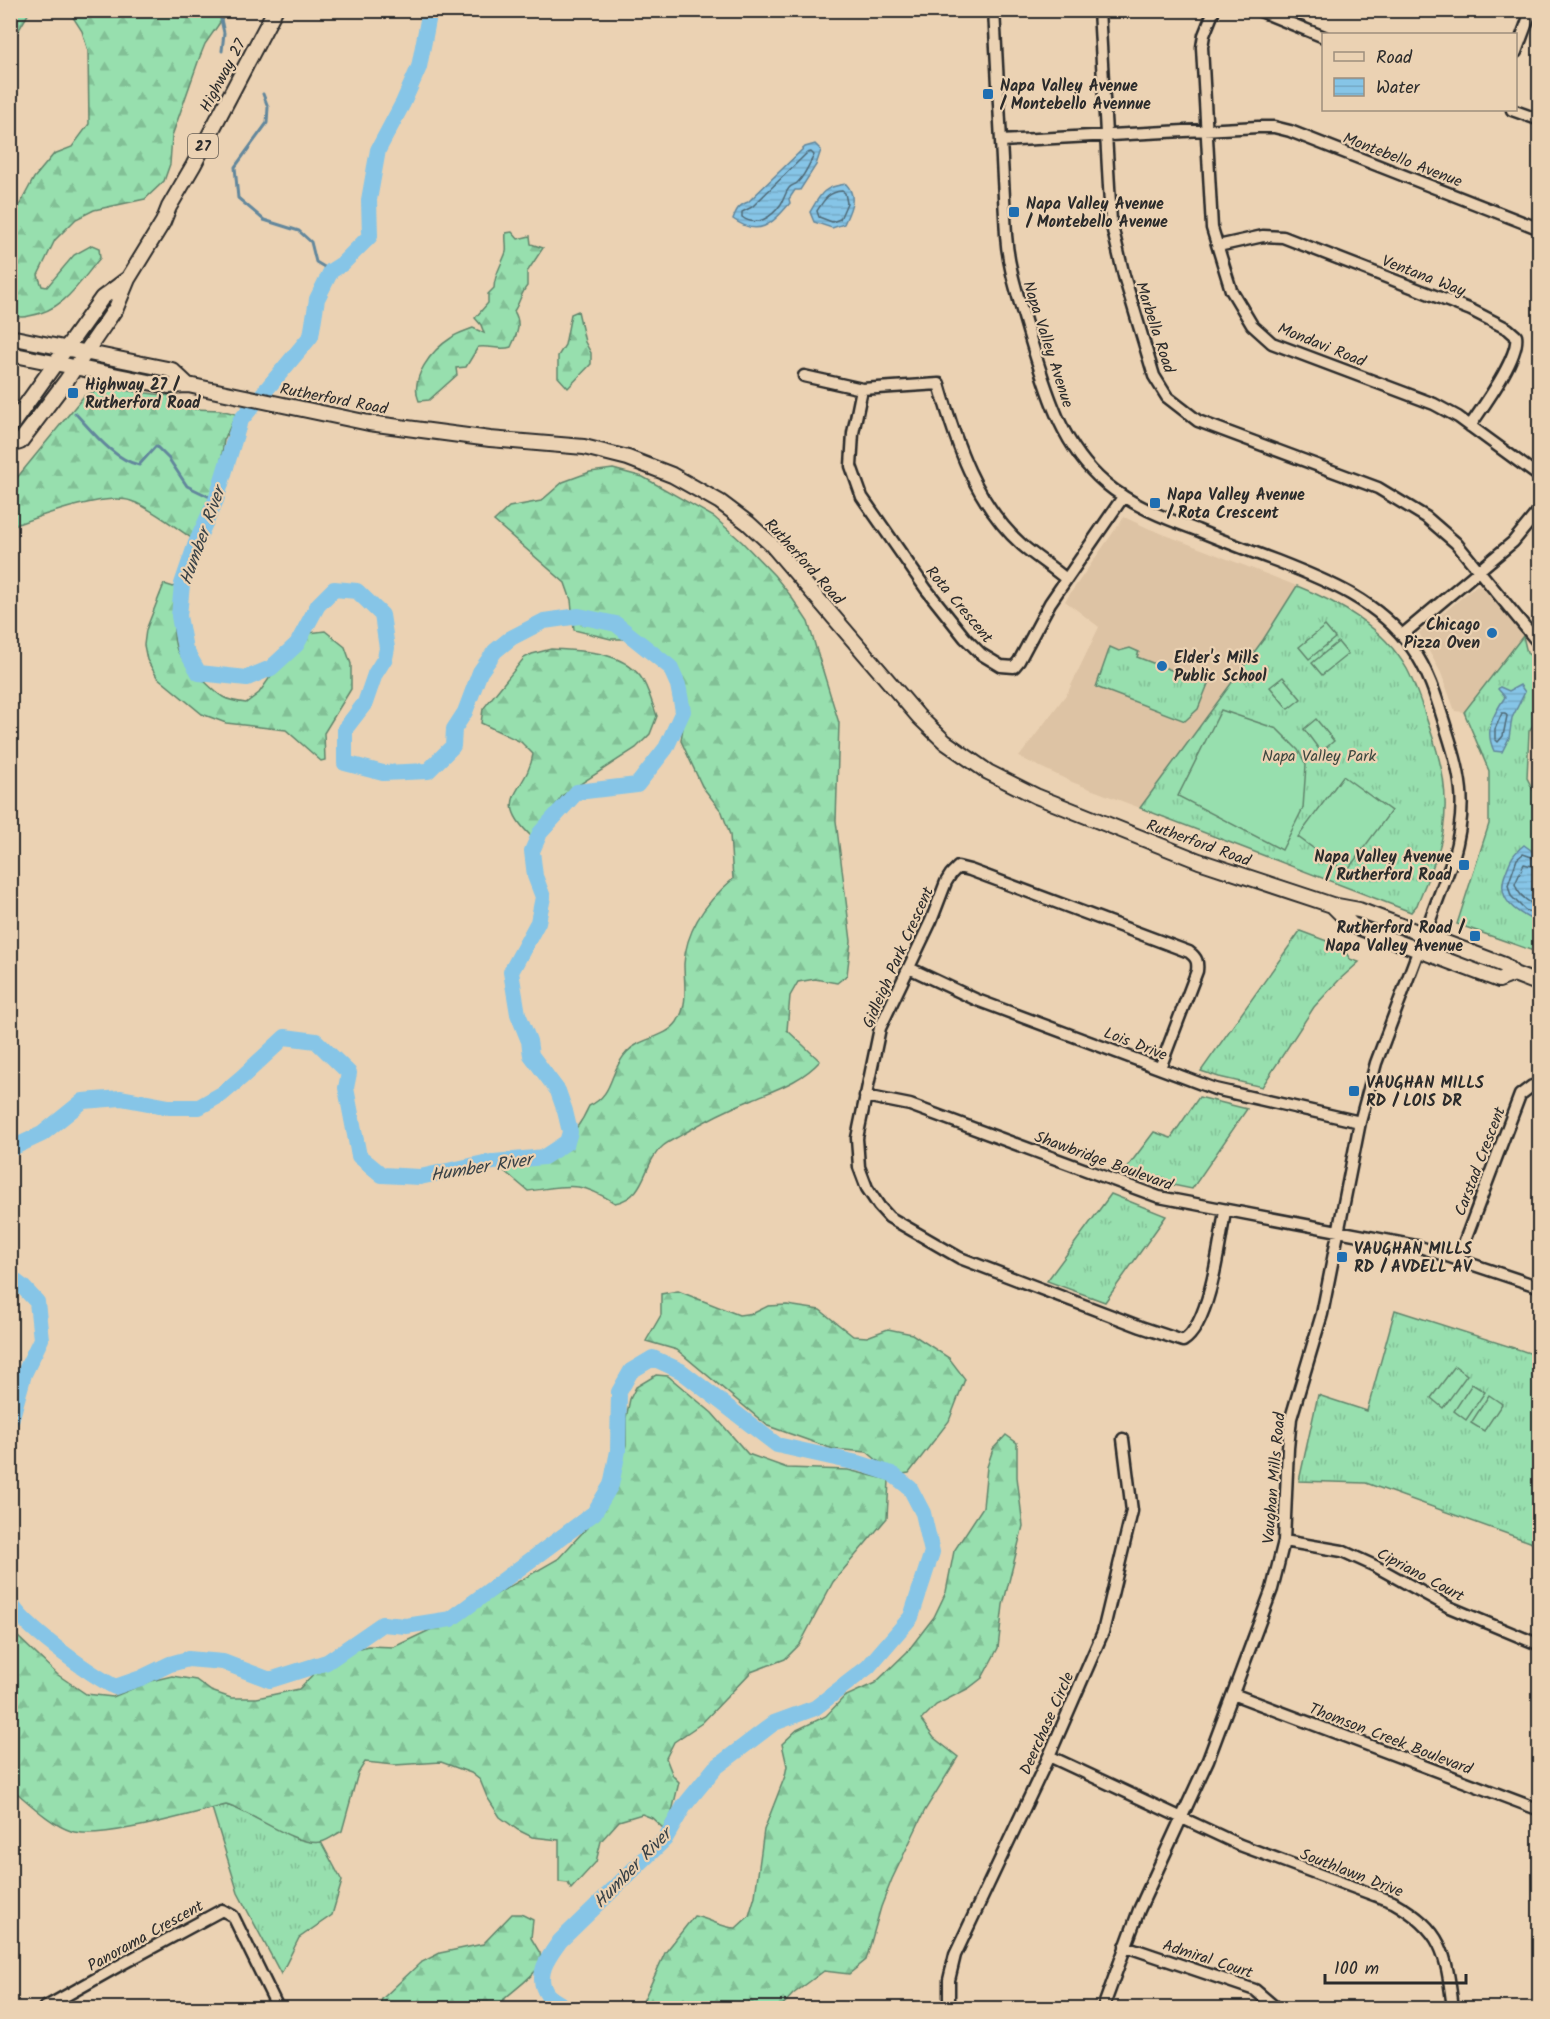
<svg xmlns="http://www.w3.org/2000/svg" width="1550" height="2019" viewBox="0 0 1550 2019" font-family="Kalam,sans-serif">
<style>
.built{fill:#ddc3a4}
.grass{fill:url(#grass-tufts);stroke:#61856c;stroke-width:1.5}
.forest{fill:url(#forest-firs);stroke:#61856c;stroke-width:1.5}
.pitch{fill:#97dfae;stroke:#61856c;stroke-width:1.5}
.water{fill:url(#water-rules);stroke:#62879c;stroke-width:1.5}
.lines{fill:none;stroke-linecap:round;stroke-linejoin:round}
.shore{stroke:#4f6976;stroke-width:1.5}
.stream{stroke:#62879c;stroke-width:3}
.river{stroke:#86c5e7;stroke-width:16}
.minor-casing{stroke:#2b2b2b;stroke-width:15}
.major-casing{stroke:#2b2b2b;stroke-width:18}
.minor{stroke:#ebd2b3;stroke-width:10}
.major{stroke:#ebd2b3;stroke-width:14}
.poi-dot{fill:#1f6fb2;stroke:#ebd2b3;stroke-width:2}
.labels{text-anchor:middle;stroke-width:4.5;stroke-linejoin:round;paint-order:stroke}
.shield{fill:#ebd2b3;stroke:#655d54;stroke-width:1.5}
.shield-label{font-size:15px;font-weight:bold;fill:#2b2b2b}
.street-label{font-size:16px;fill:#2b2b2b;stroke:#ebd2b3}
.poi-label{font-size:16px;font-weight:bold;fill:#2b2b2b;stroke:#ebd2b3;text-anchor:start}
.park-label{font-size:16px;fill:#3b463f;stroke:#ebd2b3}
.water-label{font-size:18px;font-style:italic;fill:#394247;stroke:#ebd2b3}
</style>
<defs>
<pattern id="grass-tufts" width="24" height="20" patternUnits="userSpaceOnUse" patternTransform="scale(1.5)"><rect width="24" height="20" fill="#97dfae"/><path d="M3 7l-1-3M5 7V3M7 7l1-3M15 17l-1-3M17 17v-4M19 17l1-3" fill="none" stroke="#82c096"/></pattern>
<pattern id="forest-firs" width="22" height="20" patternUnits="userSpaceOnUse" patternTransform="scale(1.5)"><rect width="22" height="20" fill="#97dfae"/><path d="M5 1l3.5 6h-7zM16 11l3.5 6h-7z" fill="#82c096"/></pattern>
<pattern id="water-rules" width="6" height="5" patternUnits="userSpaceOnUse" patternTransform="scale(1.5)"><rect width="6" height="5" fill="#86c5e7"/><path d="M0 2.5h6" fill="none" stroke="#74a9c6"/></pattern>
</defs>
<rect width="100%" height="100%" fill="#ebd2b3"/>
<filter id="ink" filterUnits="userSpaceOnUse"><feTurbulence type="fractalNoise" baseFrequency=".0167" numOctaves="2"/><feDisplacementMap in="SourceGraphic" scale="12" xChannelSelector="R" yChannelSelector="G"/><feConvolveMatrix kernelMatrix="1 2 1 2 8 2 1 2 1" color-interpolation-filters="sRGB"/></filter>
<g filter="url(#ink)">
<path class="built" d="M1124 517 1150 529 1297 586 1263 640 1140 808 1072 782 1019 757 1068 692 1099 627 1065 601Z
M1477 585 1485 589 1523 636 1464 712 1455 711 1441 673 1419 633Z"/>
<path class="grass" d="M1297 586C1340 603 1383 627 1407 669 1417 688 1423 709 1430 729 1442 764 1449 794 1443 832 1439 857 1426 881 1417 905L1411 912 1140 808 1263 640Z
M1523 636 1527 653 1540 662 1539 717 1529 731 1527 778 1539 801V953L1457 924 1489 824V771L1464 712Z
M1110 647 1119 651 1130 648 1139 652 1137 657 1208 684 1198 709 1185 721 1096 687Z
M1300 931 1348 949 1346 953 1350 959 1359 962 1339 980 1314 1007 1262 1087 1219 1077 1201 1071Z
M1199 1097 1247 1109 1192 1189 1168 1184 1126 1169 1154 1132 1171 1138Z
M1111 1194 1166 1216 1105 1302 1047 1281Z
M1395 1310 1539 1356V1547L1530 1542 1366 1483 1299 1481 1318 1395 1367 1411Z
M226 1805 239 1809 298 1839 321 1842 342 1881 332 1915 299 1938 281 1974 238 1893 212 1808Z"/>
<path class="forest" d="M11 10 30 11 17 33 11 63Z
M69 11H228L205 44 199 59 172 136 170 164 164 181 145 199 94 210 76 219 55 240 38 275 42 286 47 287 74 255 92 245 99 248 100 258C78 284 65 310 29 316 23 318 17 316 11 317V221L34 178 54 154 72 147 89 124 88 51 82 31Z
M512 232 518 239 530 236 531 244 543 248 527 272V286C521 293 520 302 514 311 522 324 517 334 511 347 500 351 490 345 478 347L466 367 456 368 457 375 429 400 419 401C409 378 432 350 451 338 457 333 466 331 473 328L484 333 481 325 475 318 488 303V294L494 288C494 275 502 264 506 252 507 245 505 240 506 233Z
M578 311 585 342 591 353V364L568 388 558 377V356L565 345 571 314Z
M105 388 171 396 174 395 183 405 194 409 220 410 236 414 224 440 221 461 211 501 194 540C178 529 148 506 131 501 106 492 41 516 15 525L11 530V485L84 396Z
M613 469 643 477 714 517 742 542 774 575 790 595 808 622 839 723 836 821 851 941 847 975 837 983 815 979 798 982 790 996 787 1030 820 1061C802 1081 777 1089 753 1099 728 1109 706 1120 683 1134 677 1138 669 1141 663 1146 642 1163 648 1196 615 1203 578 1180 569 1186 528 1191L503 1170C544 1153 569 1151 589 1106 615 1094 608 1072 627 1052 641 1037 665 1039 677 1022 689 1004 684 984 684 964 686 928 707 901 733 879L730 835 722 812 702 786 681 741 683 727 677 679 668 658 644 639H611L574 630 571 600 565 583 494 521 509 507 541 501 563 482 590 472Z
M164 584 180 589C176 608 170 631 177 650 180 658 215 693 223 697 230 701 238 702 246 703L259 693 294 643 309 633 325 631 345 647 351 664V689L324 733 325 760 321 761 286 730 226 723 202 714 157 677 147 660 144 645 146 630Z
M551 649C581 651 619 650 640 676 648 686 652 704 657 716L650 734 636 748 563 795 532 837C490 797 527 793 533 754L521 742 481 723 483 709 524 658 532 654Z
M678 1291 739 1315 754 1313 768 1306 787 1305 820 1310 853 1336 867 1337 888 1329 912 1334 949 1358 965 1379 949 1421 909 1473 895 1475 867 1452 833 1449 768 1426 677 1350 646 1341 661 1315V1294Z
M656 1375 668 1376 712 1413 748 1454 787 1468 848 1470 889 1480 887 1518 833 1582 800 1644 785 1659 751 1672 702 1723 674 1742 666 1758 673 1776 679 1782 671 1816 663 1828 652 1818 642 1814 619 1821 601 1841 596 1862 571 1889 568 1883 559 1882V1840L532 1837 518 1830 500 1817 487 1797 480 1780 471 1773 441 1762 395 1765 365 1762 358 1773 342 1831C336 1834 328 1841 321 1842 297 1847 252 1812 226 1805 193 1813 99 1841 71 1831 51 1825 27 1801 11 1788V1634L18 1637 58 1675 86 1694 113 1697 151 1681 172 1676 196 1680 211 1691 231 1698H257L299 1689 319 1668 339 1654 368 1646 394 1647 451 1620 558 1559 595 1519 616 1488 626 1445V1418L630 1399 636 1387Z
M1006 1435 1017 1443V1477L1023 1526 1003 1605 998 1648 982 1678 969 1688 936 1705 921 1720 934 1738 958 1757 925 1810 892 1879 881 1907 866 1960 849 1974 824 1971 793 1994 780 2008H640L665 1953 694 1916C709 1918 721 1928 736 1928L749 1916 755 1896 764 1830 785 1776 787 1766 782 1744 797 1730 826 1716 844 1697 875 1683 907 1652 934 1617 946 1592 954 1551 983 1507 987 1467 993 1449Z
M512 1914H521L533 1920 531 1938 540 1953 541 1964C529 1982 509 1992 495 2008H378L382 1999 420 1963 440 1953 483 1944Z"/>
<path class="pitch" d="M1325 626 1335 638 1309 659 1299 647Z
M1338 642 1348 654 1322 675 1312 663Z
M1283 677 1301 699 1288 709 1270 687Z
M1221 710 1277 729 1298 750 1306 765 1303 808 1282 850 1178 796Z
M1316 719 1334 741 1321 752 1304 729Z
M1343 776 1391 811 1346 872 1298 837Z
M1455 1366 1467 1375 1443 1408 1431 1398Z
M1472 1384 1485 1392 1466 1420 1454 1411Z
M1489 1395 1502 1404 1484 1431 1471 1423Z"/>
<path class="water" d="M815 144 821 150 816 165 800 190H795L789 199 790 203C772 224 759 238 733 219 736 210 739 205 748 202L805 147Z
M846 184C858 197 850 210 844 224L832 228 814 222 810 212C821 193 823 187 846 184Z
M1520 685 1525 692 1512 718 1509 738 1502 752 1494 751C1484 730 1493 715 1505 697L1498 689 1500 687 1509 691Z
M1524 845 1539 856V923C1517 913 1494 900 1506 872 1511 858 1513 854 1524 845Z"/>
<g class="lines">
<path class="shore" d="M811 152 814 155C810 163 804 177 797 183 795 185 791 185 789 188 785 193 784 199 781 204 772 217 756 228 742 217V212L752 207 807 153Z
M842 191 845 193 847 203 840 219 832 222 819 217 817 211C824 200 828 192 842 191Z
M1502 713H1505L1507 716 1503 736 1498 742 1495 739V729Z
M1540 860 1523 854 1517 859 1508 885 1511 896 1525 910 1540 917
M1540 868 1524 864 1515 884C1518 896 1529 903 1540 908"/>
<path class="stream" d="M219 10 224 33 222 51
M263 94 268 107 267 123 235 167 238 198 264 220 299 231 311 242 316 262 331 271
M10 326 13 327
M75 413C93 432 113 459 139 465L156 446 169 459 187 486 216 500"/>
<path class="river" d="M10 1149 42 1134 83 1101 121 1098 169 1107H199L222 1094 242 1077 285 1037 316 1041 349 1073 346 1088 359 1156 382 1175 420 1177 484 1163 544 1157 567 1142 570 1132 565 1111 558 1091 531 1055 529 1041 518 1014 511 972 538 922 543 897 535 876 532 851 540 833 577 792 637 785 666 748 683 711 678 685 670 667 616 624 579 616 544 621 511 638 495 651 480 672 465 712 454 729 453 746 428 771 383 773 345 763V729L365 703 375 674 385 658 387 648 382 615 357 591 334 589 318 605 297 644 271 668 247 678 199 673 185 649 179 616 182 584 196 543 216 500 240 421 311 336 317 299 331 271 342 264 370 236 369 200 378 150 403 103 419 67 430 10
M10 1277 23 1287 37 1302 41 1339 24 1374 10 1424
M10 1602C23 1627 89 1673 115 1687L141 1678 170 1664 188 1659 223 1662 270 1680 327 1662 382 1624 406 1626 451 1619 594 1513 611 1485 618 1451 619 1392 631 1371 653 1358 681 1371 777 1445 862 1464 892 1474 910 1488 923 1513 932 1552 911 1617 868 1667 815 1708 774 1723 715 1768 684 1806 665 1839 560 1941C549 1956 534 1975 547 1994 551 1999 561 2004 567 2008"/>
<defs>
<path id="minor" d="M994 10 1006 235C1008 268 1019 299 1028 331 1045 386 1059 444 1105 483 1131 505 1164 518 1197 530 1223 541 1250 551 1277 561 1328 581 1379 601 1412 648 1428 670 1436 696 1444 722 1461 775 1469 803 1453 859L1376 1063 1360 1122 1322 1314 1291 1418 1288 1448 1284 1541 1272 1589 1208 1760 1139 1910 1103 2008
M1099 10 1111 222 1124 276 1154 376 1167 397 1198 421 1378 488 1426 517 1456 543 1540 645
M1214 10 1204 35 1202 47 1212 228 1231 290 1252 325 1272 343 1434 404 1458 417 1540 477
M1258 10 1324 37
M1516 52 1529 17 1528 10
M1512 110 1540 120
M1001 141 1258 127H1274L1290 131 1540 229
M1218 246 1263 236 1283 237 1471 310 1508 329 1516 336C1520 357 1482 408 1470 426
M804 376 862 389 939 384C956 443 975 503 1022 545 1036 557 1052 567 1066 579
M862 389 853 433 851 466 862 497 926 589 965 638 981 654 1001 666 1014 667 1019 661 1050 603 1123 497
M1402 635 1513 542 1540 509
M909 968 977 1000 1215 1089 1360 1122
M1160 1068 1197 971C1198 962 1197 958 1189 952L970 870 958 867 951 874 946 882 931 921 880 1028 857 1138 859 1167 867 1188 879 1206 889 1217 960 1258 1141 1327 1183 1341C1210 1325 1220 1241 1225 1211
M865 1096 910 1105 1159 1197 1417 1246 1540 1287
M1458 1259 1520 1095 1532 1086 1540 1088
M1284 1541 1342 1551 1375 1566 1449 1607 1540 1645
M1233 1694 1540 1810
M1049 1756 1240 1845 1393 1902C1444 1931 1446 1954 1453 2008
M1125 1946 1255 1990 1276 2008
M44 2008 122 1964 222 1910 233 1916 278 2008
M949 2008V1980L955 1955 1049 1756 1103 1632 1132 1511 1123 1439"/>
<path id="major" d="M10 337 172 370 188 385
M10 354 168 386 188 385 369 423 490 439 584 447 628 458 672 475 720 502 748 523 771 544 919 717 945 742 988 772 1036 796 1199 861 1332 905 1359 910 1504 965 1514 974 1540 984
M10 427 102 298 126 280
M10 445 20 442 66 381 116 308 128 279 163 222 169 207 193 166 275 10
M1332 905 1352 925 1499 980 1514 974"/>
</defs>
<use href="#minor" class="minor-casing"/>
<use href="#major" class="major-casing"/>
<use href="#minor" class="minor"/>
<use href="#major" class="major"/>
</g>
</g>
<g class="poi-dot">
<rect x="982" y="88" width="12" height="12" rx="3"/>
<rect x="1008" y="206" width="12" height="12" rx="3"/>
<rect x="67" y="387" width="12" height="12" rx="3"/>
<rect x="1149" y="497" width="12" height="12" rx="3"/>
<circle cx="1492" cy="633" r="6"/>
<circle cx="1162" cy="666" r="6"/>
<rect x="1458" y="859" width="12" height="12" rx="3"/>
<rect x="1469" y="930" width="12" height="12" rx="3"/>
<rect x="1348" y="1085" width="12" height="12" rx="3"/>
<rect x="1336" y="1251" width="12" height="12" rx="3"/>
</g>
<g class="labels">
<rect class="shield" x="188" y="134" width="30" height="24" rx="4.5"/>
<g class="shield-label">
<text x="203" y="151">27</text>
</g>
<g class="street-label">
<text transform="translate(222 75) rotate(-62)" y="6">Highway 27</text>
<text transform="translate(1403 159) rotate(21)" y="6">Montebello Avenue</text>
<text transform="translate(1424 275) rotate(21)" y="6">Ventana Way</text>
<text transform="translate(1156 327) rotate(72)" y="6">Marbella Road</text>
<text transform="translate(1049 344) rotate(72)" y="6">Napa Valley Avenue</text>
<text transform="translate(1322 344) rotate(22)" y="6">Mondavi Road</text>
<text transform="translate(334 398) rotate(11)" y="6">Rutherford Road</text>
<text transform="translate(805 561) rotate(48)" y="6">Rutherford Road</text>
<text transform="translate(960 604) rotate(50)" y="6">Rota Crescent</text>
<text transform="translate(1199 842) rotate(20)" y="6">Rutherford Road</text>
<text transform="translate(897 957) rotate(-66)" y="6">Gidleigh Park Crescent</text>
<text transform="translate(1136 1043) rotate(21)" y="6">Lois Drive</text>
<text transform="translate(1104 1160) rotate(20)" y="6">Shawbridge Boulevard</text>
<text transform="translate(1479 1161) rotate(-69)" y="6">Carstad Crescent</text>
<text transform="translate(1273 1478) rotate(-85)" y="6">Vaughan Mills Road</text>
<text transform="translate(1421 1574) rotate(28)" y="6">Cipriano Court</text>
<text transform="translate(1046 1723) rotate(-66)" y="6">Deerchase Circle</text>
<text transform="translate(1391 1738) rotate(21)" y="6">Thomson Creek Boulevard</text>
<text transform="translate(1352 1872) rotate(21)" y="6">Southlawn Drive</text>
<text transform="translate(145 1935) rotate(-29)" y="6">Panorama Crescent</text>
<text transform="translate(1208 1958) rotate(18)" y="6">Admiral Court</text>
</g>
<g class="poi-label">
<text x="1000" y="91">Napa Valley Avenue<tspan x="1000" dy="18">/ Montebello Avennue</tspan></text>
<text x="1026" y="209">Napa Valley Avenue<tspan x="1026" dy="18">/ Montebello Avenue</tspan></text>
<text x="85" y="390">Highway 27 /<tspan x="85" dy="18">Rutherford Road</tspan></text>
<text x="1167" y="500">Napa Valley Avenue<tspan x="1167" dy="18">/ Rota Crescent</tspan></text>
<text x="1480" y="630" text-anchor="end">Chicago<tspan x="1480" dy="18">Pizza Oven</tspan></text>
<text x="1174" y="663">Elder's Mills<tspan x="1174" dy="18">Public School</tspan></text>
<text x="1452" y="862" text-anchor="end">Napa Valley Avenue<tspan x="1452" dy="18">/ Rutherford Road</tspan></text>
<text x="1463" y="933" text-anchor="end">Rutherford Road /<tspan x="1463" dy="18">Napa Valley Avenue</tspan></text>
<text x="1366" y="1088">VAUGHAN MILLS<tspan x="1366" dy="18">RD / LOIS DR</tspan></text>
<text x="1354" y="1254">VAUGHAN MILLS<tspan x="1354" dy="18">RD / AVDELL AV</tspan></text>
</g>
<g class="park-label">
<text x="1319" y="761">Napa Valley Park</text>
</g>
<g class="water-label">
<text transform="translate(202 536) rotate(-70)" y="6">Humber River</text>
<text transform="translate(481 1167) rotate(-9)" y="6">Humber River</text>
<text transform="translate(632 1868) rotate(-46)" y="6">Humber River</text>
</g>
</g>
<rect width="1550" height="2019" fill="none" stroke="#ebd2b3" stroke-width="36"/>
<rect x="18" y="18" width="1514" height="1983" fill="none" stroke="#2b2b2b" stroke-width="2" filter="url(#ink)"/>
<rect x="1322" y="33" width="195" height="78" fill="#ebd2b3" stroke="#9e8f7d" stroke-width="1.5"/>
<rect x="1334" y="52" width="30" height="9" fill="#ebd2b3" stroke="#9e8f7d" stroke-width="1.5"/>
<text x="1376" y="63" font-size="18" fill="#2b2b2b">Road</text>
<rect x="1334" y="78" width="30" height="18" fill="url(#water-rules)" stroke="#9e8f7d" stroke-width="1.5"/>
<text x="1376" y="93" font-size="18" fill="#2b2b2b">Water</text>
<path d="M1325 1974v9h141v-9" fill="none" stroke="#2b2b2b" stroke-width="3"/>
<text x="1334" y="1974" font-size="18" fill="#2b2b2b" stroke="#ebd2b3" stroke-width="4.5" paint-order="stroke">100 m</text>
</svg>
